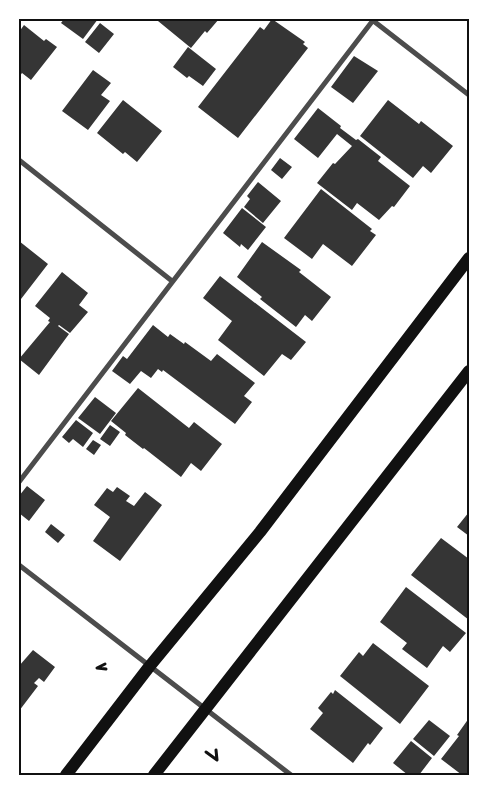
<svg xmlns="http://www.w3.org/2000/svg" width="488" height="794" viewBox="0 0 488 794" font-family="Lato,sans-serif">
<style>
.building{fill:#353535}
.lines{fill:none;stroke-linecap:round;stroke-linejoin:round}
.path{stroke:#111;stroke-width:3}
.minor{stroke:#4c4c4c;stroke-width:5}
.primary{stroke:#111;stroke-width:12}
.neatline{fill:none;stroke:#111;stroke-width:2}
</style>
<rect width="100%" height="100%" fill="#fff"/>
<path class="building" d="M64 19H98L83 39 61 23Z
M160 19H219L207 33 205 31 191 48 158 21Z
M272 19 305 42 303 44 308 48 238 138 198 107 260 27 264 30Z
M100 23 114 34 99 53 85 42Z
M24 25 44 41 46 39 57 47 31 80 22 73 19 77V32Z
M188 47 216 69 203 86 189 76 187 78 173 67Z
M354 56 378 71 353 103 331 87Z
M93 70 111 83 101 95 110 101 88 130 62 111Z
M123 100 162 131 137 162 125 152 123 154 97 133Z
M388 100 419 124 421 121 453 146 431 173 423 166 413 178 360 136Z
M318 108 341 126 340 128 356 140 358 139 381 157 378 161 410 186 394 207 392 206 379 220 357 203 352 210 317 183 333 163 335 164 352 146 337 134 318 158 294 139Z
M280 158 292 167 282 179 271 170Z
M258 182 281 201 263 223 244 207 250 199 247 196Z
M321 189 372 229 370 231 376 235 352 266 323 244 312 259 284 238Z
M242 208 266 227 248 250 241 244 240 247 223 233Z
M19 241 48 264 21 299 19 298Z
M262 242 301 270 299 272 331 297 312 321 305 315 296 327 260 299 262 297 237 277Z
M62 272 88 293 79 305 88 312 70 333 59 325 58 326 69 334 39 375 19 359 50 322 48 321 50 318 35 306Z
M220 276 306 342 291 360 282 354 264 376 218 340 232 321 203 298Z
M153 325 168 337 170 334 184 344 185 342 211 361 217 354 255 383 244 396 252 402 235 424 163 370 162 372 158 369 151 378 141 371 130 384 112 371 123 356 127 359Z
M138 388 189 428 194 422 222 444 201 471 191 463 181 477 144 448 143 449 125 435 126 433 111 421Z
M95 397 116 413 100 434 78 418Z
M76 420 93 433 83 447 73 439 69 443 62 437Z
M110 425 120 432 110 446 100 439Z
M93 440 101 445 94 455 86 449Z
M27 486 45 500 29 521 19 513V496Z
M117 487 130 496 126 501 134 506 145 492 162 505 120 561 93 541 110 517 94 505 107 488 113 492Z
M469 512V536L457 527Z
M51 524 65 535 58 543 45 532Z
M441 538 469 559V620L411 575Z
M406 587 466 633 450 652 443 646 427 668 402 649 407 643 380 622Z
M373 643 429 686 400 724 340 676 359 652 363 656Z
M33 650 55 667 44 682 39 678 34 683 38 686 19 711V666Z
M335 690 383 728 370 745 368 743 353 763 310 729 323 713 318 708 331 692 333 694Z
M469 718V775H462L441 759 459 736 457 735Z
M429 720 450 736 434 756 413 739Z
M411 741 432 758 419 775H408L393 763Z"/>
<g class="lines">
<path class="path" d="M105 664 97 668 106 669
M206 752 217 760 216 750"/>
<path class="minor" d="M371 19 469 95
M19 160 172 281
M19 482 374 19
M19 565 291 775"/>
<path class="primary" d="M66 775 149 667 260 532 469 258
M154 775 469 371"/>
</g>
<rect width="488" height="794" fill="none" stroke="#ffffff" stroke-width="40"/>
<rect x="20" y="20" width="448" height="754" class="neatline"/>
</svg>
